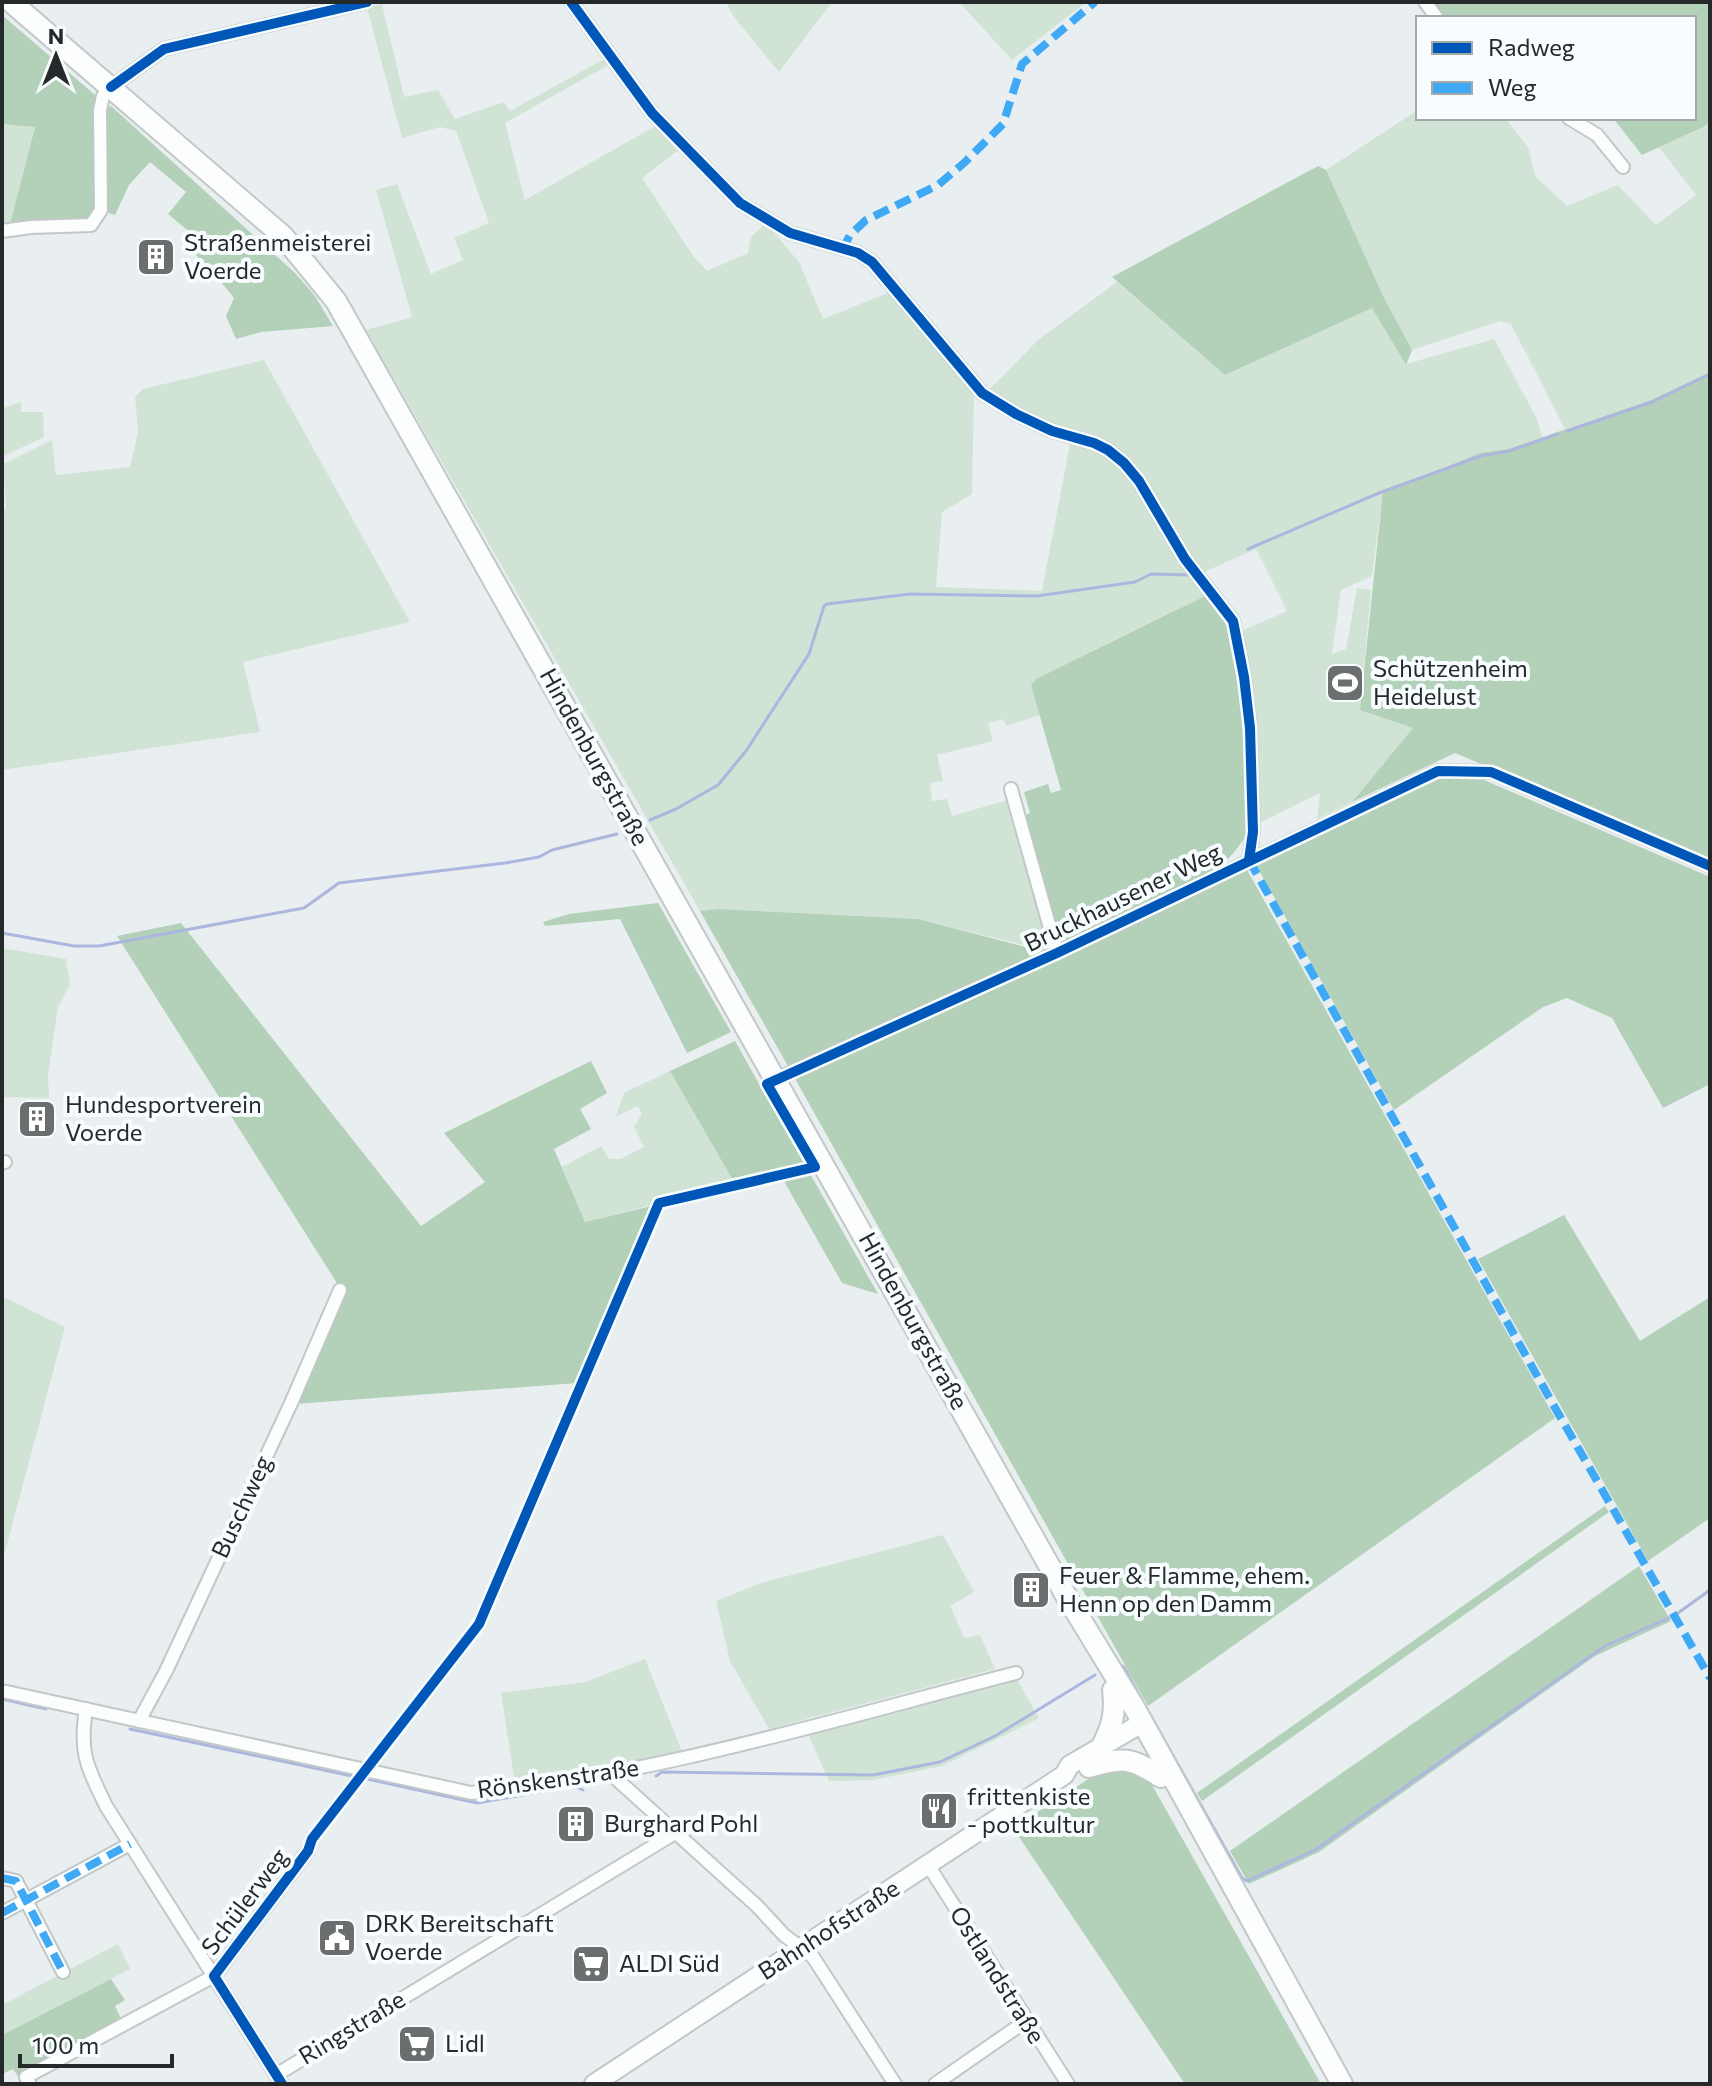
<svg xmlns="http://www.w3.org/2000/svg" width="1712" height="2086" font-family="Commissioner,sans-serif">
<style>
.green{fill:#d0e3d4}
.forest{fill:#b3d0b8}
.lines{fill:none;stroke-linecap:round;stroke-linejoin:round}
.stream{stroke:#abb7de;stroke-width:3}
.street-casing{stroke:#c2c7c8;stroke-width:16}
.secondary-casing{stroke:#c2c7c8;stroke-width:22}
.primary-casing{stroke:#c2c7c8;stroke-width:24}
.street{stroke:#fcfdfd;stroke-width:12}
.secondary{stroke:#fcfdfd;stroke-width:18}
.primary{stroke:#fcfdfd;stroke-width:20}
.quiet{stroke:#3fa9f5;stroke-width:8;stroke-dasharray:16 8;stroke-linecap:butt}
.cycleway-casing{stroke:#f7fdff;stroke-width:15}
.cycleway{stroke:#0057b8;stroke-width:10}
.labels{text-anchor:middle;stroke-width:8;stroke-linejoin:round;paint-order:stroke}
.poi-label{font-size:24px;fill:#25292a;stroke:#f7fdff;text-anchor:start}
.street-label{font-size:24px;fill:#25292a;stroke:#f7fdff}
</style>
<rect width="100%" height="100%" fill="#e9eff0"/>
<g class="green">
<path d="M726,2H832L779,72L734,17Z"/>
<path d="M959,2H1086L1012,60Z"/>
<path d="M382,4L404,97L438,90L455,119L504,102L510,111L606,58L610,64L505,123L525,200L659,124L681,148L642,178L694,257L707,271L748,253L751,237L766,223L799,262L823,319L890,292L974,391L972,494L942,512L936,587L1042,591L1070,444L1106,455L1135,486L1205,596L1036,679L1031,685L1040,715L1006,726L1003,719L988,723L993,741L937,755L943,781L930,783L932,801L947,799L952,816L1011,799L1050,945L1044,950L918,919L718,909L700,911L366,330L412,317L376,190L397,184L431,274L463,260L454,238L489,223L456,131L440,127L402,138L367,8Z"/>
<path d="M1418,110V118H1505L1528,147L1535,176L1567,206L1618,185L1656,225L1696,195L1659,147L1703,127L1710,122V372L1651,400L1565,429L1511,324L1500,321L1412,350L1384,298L1326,170Z"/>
<path d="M2,124L35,126L10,224L2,226Z"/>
<path d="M1117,282L1225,375L1372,308L1406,364L1494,339L1536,417L1542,437L1508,449L1480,453L1419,478L1383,490L1372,576L1341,590L1332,654L1346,649L1357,588L1371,590L1360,710L1413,728L1352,802L1317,819L1320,793L1259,823L1254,729L1239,632L1287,611L1256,549L1204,572L1195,568L1142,474L1118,450L1050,424L989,390L1038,340Z"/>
<path d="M264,360L410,622L243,662L260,732L2,770V511L6,509L3,464L52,440L56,475L130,467L138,432L135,397L143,389Z"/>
<path d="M21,402V412H43L44,437L2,457V405L4,408Z"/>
<path d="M2,948L66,959L70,985L58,1007L48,1075L49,1098L2,1097Z"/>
<path d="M670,1071L735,1184L585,1222L562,1167L601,1146L609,1159H621L644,1147L634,1127L642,1114L638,1106L616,1116L624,1093Z"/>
<path d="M2,1296L65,1327L2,1563Z"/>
<path d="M943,1535L974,1592L950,1606L965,1638L980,1635L995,1669L769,1729L730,1661L716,1601L761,1583Z"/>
<path d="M645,1659L683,1754L609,1769L515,1783L501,1693L585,1682Z"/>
<path d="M1016,1678L1039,1718L942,1766L873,1780L829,1781L808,1734Z"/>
<path d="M118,1944L130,1969L2,2035V2005Z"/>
</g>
<g class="forest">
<path d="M1431,2H1710V122L1703,127L1642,155L1613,118H1694V18H1444Z"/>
<path d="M2,15L95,95V204L91,217L84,221L10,224L35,127L2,124Z"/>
<path d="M111,106L295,273L315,296L333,326L261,332L236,339L226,316L234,298L209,267L196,255L204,244L168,214L186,192L150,162L129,185L115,215L106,212L105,112L106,108Z"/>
<path d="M1318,166L1326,170L1384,298L1412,350L1406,365L1372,308L1225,375L1112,277Z"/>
<path d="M1710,372V860L1455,753L1352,802L1413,728L1360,710L1383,490L1419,478L1480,453L1508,449L1651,400Z"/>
<path d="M1205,596L1223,612L1233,646L1245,743L1247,833C1237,852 1222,866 1204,879L1070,945L1056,940L1021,817L1030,813L1024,792L1048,784L1051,793L1061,790L1031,685L1036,679Z"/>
<path d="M1461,776L1477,777L1710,877V1084L1663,1108L1612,1018L1567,998L1543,1007L1394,1110L1256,865L1442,778Z"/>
<path d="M1247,870L1555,1418L1148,1706L794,1077Z"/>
<path d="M658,903L731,1032L687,1053L620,919L545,926L543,922L569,914Z"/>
<path d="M718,909L918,919L1037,950L1049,945L1053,951L789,1068L700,911Z"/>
<path d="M181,923L421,1226L485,1182L444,1133L591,1061L607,1093L580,1109L591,1129L554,1149L585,1222L656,1205L578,1383L295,1404L342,1291L117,936Z"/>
<path d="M735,1041L806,1167L735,1184L670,1071Z"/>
<path d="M808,1170L878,1294L842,1283L781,1176Z"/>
<path d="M1564,1215L1640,1341L1710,1297V1518L1648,1561L1478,1259Z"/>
<path d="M1605,1506L1609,1512L1202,1801L1197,1793Z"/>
<path d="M1639,1566L1671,1621L1595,1656L1319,1852L1249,1884L1230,1851Z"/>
<path d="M1104,1769L1132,1771L1152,1785L1321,2084H1185L1013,1828Z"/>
<path d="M111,1979L125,2000L115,2006L123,2023L19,2078L13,2069L2,2074V2035Z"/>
</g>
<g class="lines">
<g class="stream">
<path d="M1567,431L1652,402L1710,374"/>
<path d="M1248,549L1379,493L1481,456L1509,451L1558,434"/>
<path d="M650,820L676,809L718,785L746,751L809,654L824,606L827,604L910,594L1037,596L1135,582L1151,574L1189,575"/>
<path d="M2,933L74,946H99L304,908L339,883L505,863L539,857L552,850L617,834"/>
<path d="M1678,1613L1710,1590"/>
<path d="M1116,1663L1124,1667L1142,1700"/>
<path d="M2,1699L46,1709"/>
<path d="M1149,1713L1242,1878L1247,1881L1315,1850L1605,1646L1669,1618"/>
<path d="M130,1729L352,1776"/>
<path d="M656,1776L662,1772L873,1775L940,1762L995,1736L1095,1675"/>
<path d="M363,1778L477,1803L574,1786L583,1790"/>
</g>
<defs>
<g id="street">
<path d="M571,2L652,113L740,203L790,233L858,253L872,262L982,393L1016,414L1052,431L1094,443L1108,450L1124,463L1139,481L1185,559L1233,621L1244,677L1250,728L1253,832L1249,860"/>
<path d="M1425,2L1437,18"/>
<path d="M1569,118L1597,135L1623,167"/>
<path d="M2,231L31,227L91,225L101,210L100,110L103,96L111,87L164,49L367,2"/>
<path d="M1011,789L1057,953"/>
<path d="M776,1079L1057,953L1438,771L1491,772L1710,866"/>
<path d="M2,1163L5,1162"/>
<path d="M2,1691L471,1793C657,1775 836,1719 1016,1673"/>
<path d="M86,1709C79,1754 87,1766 106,1806L282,2084"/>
<path d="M139,1721L166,1671L292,1401L340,1290"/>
<path d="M611,1774L757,1906L784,1935L813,1957L895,2084"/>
<path d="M928,1865L1068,2084"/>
<path d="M2,1878L16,1881L63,1972"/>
<path d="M2,1913L130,1844"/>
<path d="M276,2075L675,1833"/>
<path d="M30,2084L26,2077L214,1976L308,1851"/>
<path d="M935,2084L1026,2021"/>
</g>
<path id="secondary" d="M594,2084L1064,1775L1070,1765L1142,1723"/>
<g id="primary">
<path d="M11,2L283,236L336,301L1068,1599L1134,1707L1342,2084"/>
<path d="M1101,1748C1112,1727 1116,1714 1113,1690"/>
<path d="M1089,1767C1124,1757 1130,1757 1161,1777"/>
</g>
</defs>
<use href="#street" class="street-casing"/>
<use href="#secondary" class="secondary-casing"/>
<use href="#primary" class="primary-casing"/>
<use href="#street" class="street"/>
<use href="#secondary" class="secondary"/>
<use href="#primary" class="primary"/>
<g class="quiet">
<path d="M842,250L850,235L866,220L938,185L964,163L1003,124L1022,64L1095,2"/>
<path d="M1249,860L1554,1406L1710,1678"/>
<path d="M2,1878L16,1881L63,1972"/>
<path d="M2,1913L130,1844"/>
</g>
<defs>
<g id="cycleway">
<path d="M571,2L652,113L740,203L790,233L858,253L872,262L982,393L1016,414L1052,431L1094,443L1108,450L1124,463L1139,481L1185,559L1233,621L1244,677L1250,728L1253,832L1249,860"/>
<path d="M111,87L164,49L367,2"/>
<path d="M282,2084L214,1976L308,1851L312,1839L479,1624L659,1203L815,1167L767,1084L1057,953L1438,771L1491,772L1710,866"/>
</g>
</defs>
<use href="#cycleway" class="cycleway-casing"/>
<use href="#cycleway" class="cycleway"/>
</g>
<defs>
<symbol id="building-square" viewBox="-11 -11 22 22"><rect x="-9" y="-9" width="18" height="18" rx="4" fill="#6a6e6f" stroke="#f7fdff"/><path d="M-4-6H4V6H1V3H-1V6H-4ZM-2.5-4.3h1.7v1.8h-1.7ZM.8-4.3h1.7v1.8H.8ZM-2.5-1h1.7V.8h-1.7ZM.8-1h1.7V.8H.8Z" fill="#fff"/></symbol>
<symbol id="stadium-square" viewBox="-11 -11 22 22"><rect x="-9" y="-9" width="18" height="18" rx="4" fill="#6a6e6f" stroke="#f7fdff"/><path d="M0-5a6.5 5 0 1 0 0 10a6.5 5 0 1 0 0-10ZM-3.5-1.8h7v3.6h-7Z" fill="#fff"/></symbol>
<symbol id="restaurant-square" viewBox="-11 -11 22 22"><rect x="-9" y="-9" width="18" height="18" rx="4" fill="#6a6e6f" stroke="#f7fdff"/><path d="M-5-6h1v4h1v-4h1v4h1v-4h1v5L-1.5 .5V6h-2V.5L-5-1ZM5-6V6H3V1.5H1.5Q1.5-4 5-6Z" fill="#fff"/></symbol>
<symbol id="civic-square" viewBox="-11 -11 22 22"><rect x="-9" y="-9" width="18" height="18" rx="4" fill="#6a6e6f" stroke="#f7fdff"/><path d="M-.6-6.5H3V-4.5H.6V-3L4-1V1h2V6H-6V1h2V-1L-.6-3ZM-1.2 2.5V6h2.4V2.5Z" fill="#fff"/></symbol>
<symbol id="supermarket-square" viewBox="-11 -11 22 22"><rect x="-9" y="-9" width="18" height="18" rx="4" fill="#6a6e6f" stroke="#f7fdff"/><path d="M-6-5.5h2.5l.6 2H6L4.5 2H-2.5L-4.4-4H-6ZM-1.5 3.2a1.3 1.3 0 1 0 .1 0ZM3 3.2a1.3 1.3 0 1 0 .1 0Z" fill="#fff"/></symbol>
</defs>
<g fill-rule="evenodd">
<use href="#building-square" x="134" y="235" width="44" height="44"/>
<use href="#stadium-square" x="1323" y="661" width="44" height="44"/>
<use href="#building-square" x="15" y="1097" width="44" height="44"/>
<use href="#building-square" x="1009" y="1568" width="44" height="44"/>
<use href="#restaurant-square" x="917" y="1789" width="44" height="44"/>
<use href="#building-square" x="554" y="1802" width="44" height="44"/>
<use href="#civic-square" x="315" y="1916" width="44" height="44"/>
<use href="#supermarket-square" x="569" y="1942" width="44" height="44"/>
<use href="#supermarket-square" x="395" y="2022" width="44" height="44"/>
</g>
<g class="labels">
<g class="poi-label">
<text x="184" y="251">Straßenmeisterei<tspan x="184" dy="28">Voerde</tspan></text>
<text x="1373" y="677">Schützenheim<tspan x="1373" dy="28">Heidelust</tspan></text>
<text x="65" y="1113">Hundesportverein<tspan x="65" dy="28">Voerde</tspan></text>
<text x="1059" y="1584">Feuer &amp; Flamme, ehem.<tspan x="1059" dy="28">Henn op den Damm</tspan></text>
<text x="967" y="1805">frittenkiste<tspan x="967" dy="28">- pottkultur</tspan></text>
<text x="604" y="1832">Burghard Pohl</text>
<text x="365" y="1932">DRK Bereitschaft<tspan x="365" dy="28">Voerde</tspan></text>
<text x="619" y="1972">ALDI Süd</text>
<text x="445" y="2052">Lidl</text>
</g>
<g class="street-label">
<text transform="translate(594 757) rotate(61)" y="8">Hindenburgstraße</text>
<text transform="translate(1123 898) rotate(-26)" y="8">Bruckhausener Weg</text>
<text transform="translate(913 1321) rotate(61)" y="8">Hindenburgstraße</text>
<text transform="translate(242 1507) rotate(-65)" y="8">Buschweg</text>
<text transform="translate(558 1779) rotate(-8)" y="8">Rönskenstraße</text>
<text transform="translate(245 1902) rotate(-53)" y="8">Schülerweg</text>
<text transform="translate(829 1930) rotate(-33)" y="8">Bahnhofstraße</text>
<text transform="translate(997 1975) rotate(58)" y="8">Ostlandstraße</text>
<text transform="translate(352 2028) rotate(-31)" y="8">Ringstraße</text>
</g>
</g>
<rect width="1712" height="2086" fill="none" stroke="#25292a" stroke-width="8"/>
<rect x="1416" y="16" width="280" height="104" fill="#f7fdff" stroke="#a3a8aa" stroke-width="2"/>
<rect x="1432" y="42" width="40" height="12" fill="#0057b8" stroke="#a3a8aa" stroke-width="2"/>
<text x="1488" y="56" font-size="24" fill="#25292a">Radweg</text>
<rect x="1432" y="82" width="40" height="12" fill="#3fa9f5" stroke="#a3a8aa" stroke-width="2"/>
<text x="1488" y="96" font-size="24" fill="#25292a">Weg</text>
<g transform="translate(56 56)" stroke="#f7fdff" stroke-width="6" paint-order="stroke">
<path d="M0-6L14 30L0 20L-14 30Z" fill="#25292a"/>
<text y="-12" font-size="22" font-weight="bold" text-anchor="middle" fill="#25292a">N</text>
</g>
<path d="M20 2054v12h152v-12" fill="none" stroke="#25292a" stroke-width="4"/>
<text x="32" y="2054" font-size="24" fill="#25292a" stroke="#f7fdff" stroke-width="6" paint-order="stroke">100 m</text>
</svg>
